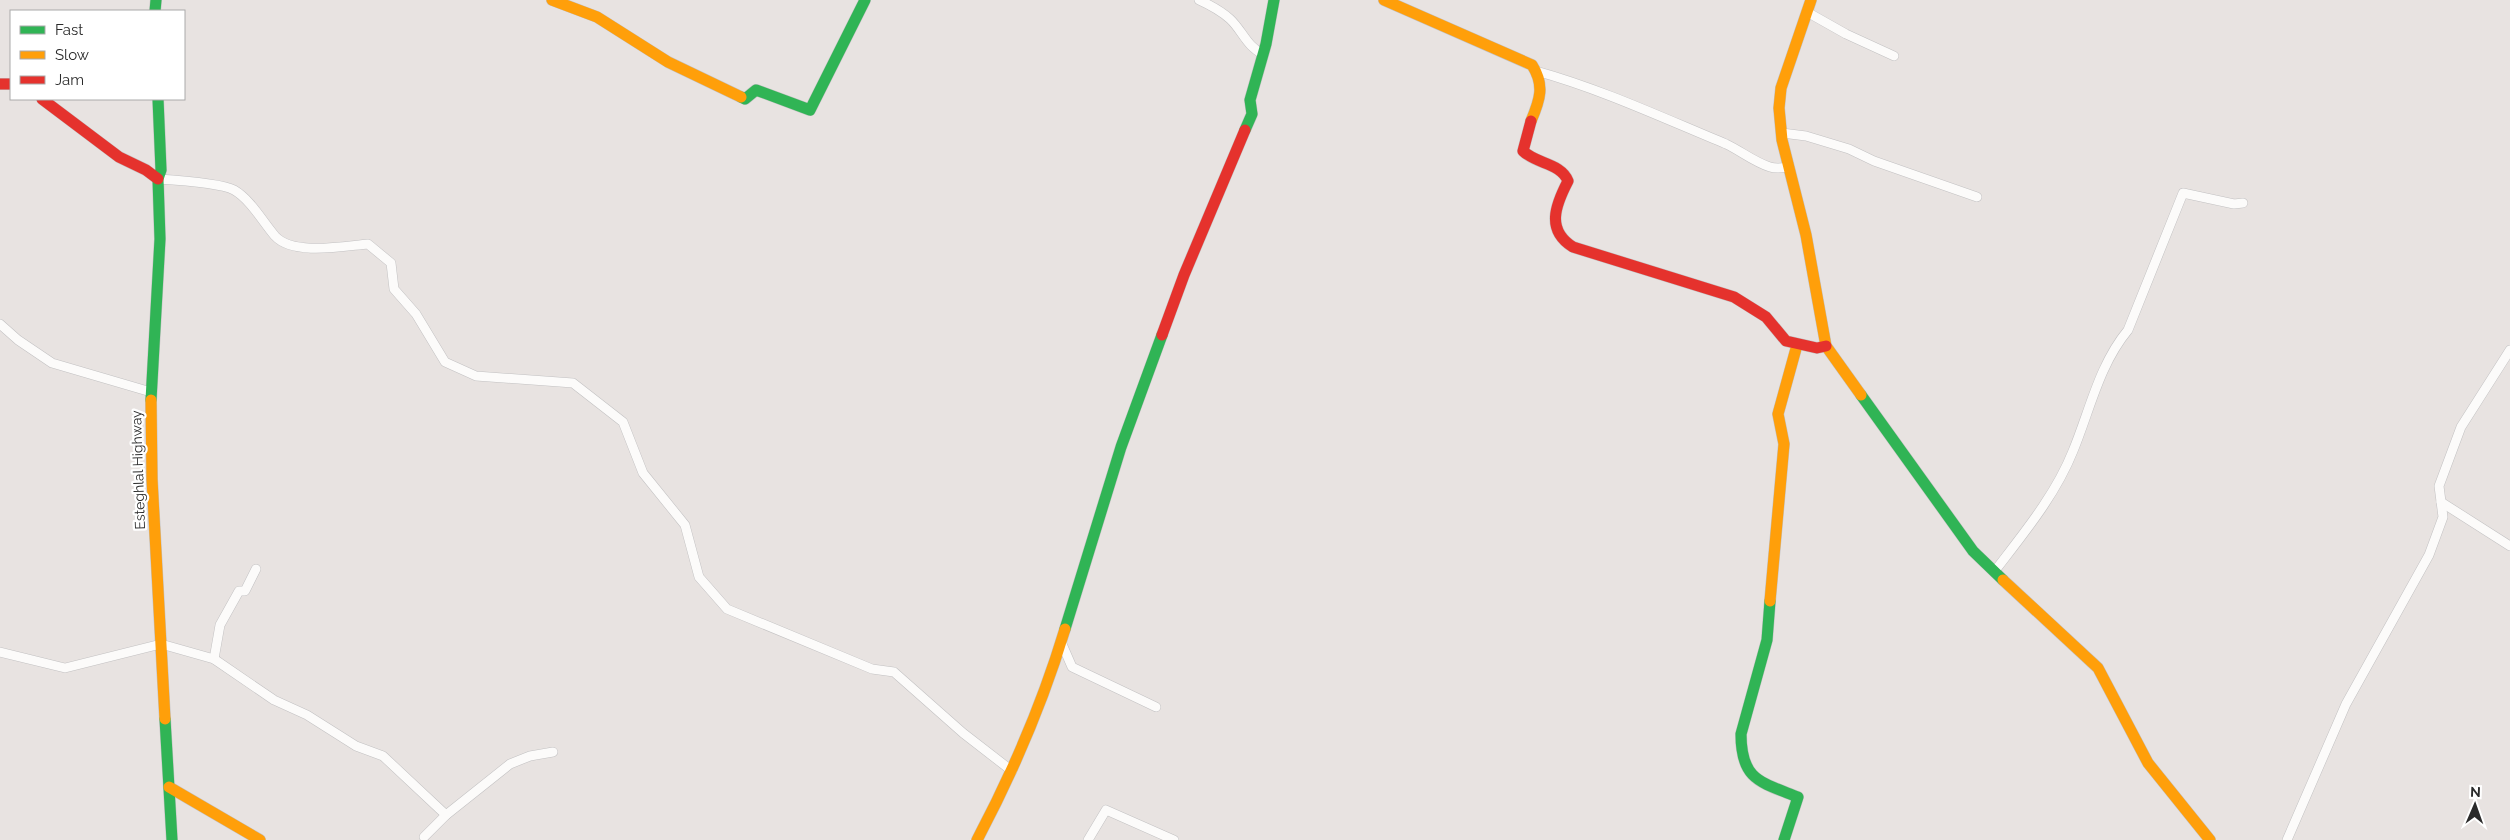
<svg xmlns="http://www.w3.org/2000/svg" width="2510" height="840" font-family="Raleway,sans-serif">
<style>
.lines{fill:none;stroke-linecap:round;stroke-linejoin:round}
.street-casing{stroke:#c2c1c2;stroke-width:10}
.fast-casing{stroke:#c2c1c2;stroke-width:12}
.slow-casing{stroke:#c2c1c2;stroke-width:12}
.jam-casing{stroke:#c2c1c2;stroke-width:12}
.street{stroke:#fcfbfa;stroke-width:9}
.fast{stroke:#30b455;stroke-width:11}
.slow{stroke:#ff9f0a;stroke-width:11}
.jam{stroke:#e5322d;stroke-width:11}
.labels{text-anchor:middle;stroke-width:4.5;stroke-linejoin:round;paint-order:stroke}
.street-label{font-size:14px;fill:#2a2a2a;stroke:#fff}
</style>
<rect width="100%" height="100%" fill="#e8e3e1"/>
<g class="lines">
<defs>
<g id="street">
<path d="M1199,0C1210,5 1221,11 1230,19C1242,30 1247,47 1263,54"/>
<path d="M1807,12L1846,34L1894,56"/>
<path d="M1536,71C1601,89 1663,118 1726,144C1741,151 1754,162 1770,167C1776,169 1782,168 1789,167"/>
<path d="M1782,133L1806,136L1849,149L1874,161L1977,197"/>
<path d="M158,179C174,180 221,183 234,190C250,199 263,222 275,236C293,256 344,246 368,244L391,263L394,289L416,314L445,362L476,376L573,383L623,422L643,473L685,525L699,577L727,609L872,669L894,672L963,733L1012,771"/>
<path d="M0,324L18,340L52,363L151,392"/>
<path d="M2441,502L2510,546"/>
<path d="M1994,572C2023,534 2055,496 2073,451C2090,410 2099,365 2128,330L2183,193L2234,204L2243,203"/>
<path d="M1062,644L1072,667L1156,707"/>
<path d="M0,652L65,668L161,644L214,659L274,700L307,715L356,746L383,756L446,815"/>
<path d="M214,659L220,625L239,591H245L256,569"/>
<path d="M424,837L446,815L510,764L530,756L553,752"/>
<path d="M1088,840L1106,810L1174,840"/>
<path d="M2287,840L2346,704L2429,555L2443,517L2439,486L2461,427L2510,350"/>
</g>
<g id="fast">
<path d="M155,11L156,0"/>
<path d="M741,97L745,99L756,90L810,110L865,0"/>
<path d="M1245,130L1252,114L1250,100L1266,44L1274,0"/>
<path d="M1861,395L1973,551L2003,580"/>
<path d="M151,400L160,239L158,179L161,170L158,99"/>
<path d="M1770,601L1767,640L1741,734C1741,780 1760,782 1798,797L1784,840"/>
<path d="M1065,629L1121,447L1162,335"/>
<path d="M165,719L172,840"/>
</g>
<g id="slow">
<path d="M552,0L597,17L668,62L741,97"/>
<path d="M1384,0L1532,65C1545,85 1540,100 1531,121"/>
<path d="M1811,0L1781,88L1779,108L1782,140L1806,235L1826,346L1861,395"/>
<path d="M151,400L152,479L165,719"/>
<path d="M2003,580L2098,668L2148,763L2210,840"/>
<path d="M1770,601L1784,444L1778,414L1797,345"/>
<path d="M169,787L260,840"/>
<path d="M977,840C1013,772 1043,702 1065,629"/>
</g>
<g id="jam">
<path d="M0,84H11"/>
<path d="M42,99L119,157L146,170L158,179"/>
<path d="M1531,121L1523,151C1536,164 1561,163 1568,181C1555,206 1546,230 1573,247L1734,297L1766,317L1786,341L1817,348L1826,346"/>
<path d="M1162,335L1184,275L1245,130"/>
</g>
</defs>
<use href="#street" class="street-casing"/>
<use href="#fast" class="fast-casing"/>
<use href="#slow" class="slow-casing"/>
<use href="#jam" class="jam-casing"/>
<use href="#street" class="street"/>
<use href="#fast" class="fast"/>
<use href="#slow" class="slow"/>
<use href="#jam" class="jam"/>
</g>
<g class="labels">
<g class="street-label">
<text transform="translate(138 470) rotate(-92)" y="5">Esteghlal Highway</text>
</g>
</g>
<rect x="10" y="10" width="175" height="90" fill="#ffffff" stroke="#aaaaaa"/>
<rect x="20" y="26" width="25" height="8" fill="#30b455" stroke="#aaaaaa"/>
<text x="55" y="35" font-size="15" fill="#2a2a2a">Fast</text>
<rect x="20" y="51" width="25" height="8" fill="#ff9f0a" stroke="#aaaaaa"/>
<text x="55" y="60" font-size="15" fill="#2a2a2a">Slow</text>
<rect x="20" y="76" width="25" height="8" fill="#e5322d" stroke="#aaaaaa"/>
<text x="55" y="85" font-size="15" fill="#2a2a2a">Jam</text>
<g transform="translate(2475 805) rotate(2)" stroke="#ffffff" stroke-width="4" paint-order="stroke">
<path d="M0-4L9 19L0 12L-9 19Z" fill="#2a2a2a"/>
<text y="-8" font-size="14" font-weight="bold" text-anchor="middle" fill="#2a2a2a">N</text>
</g>
</svg>
